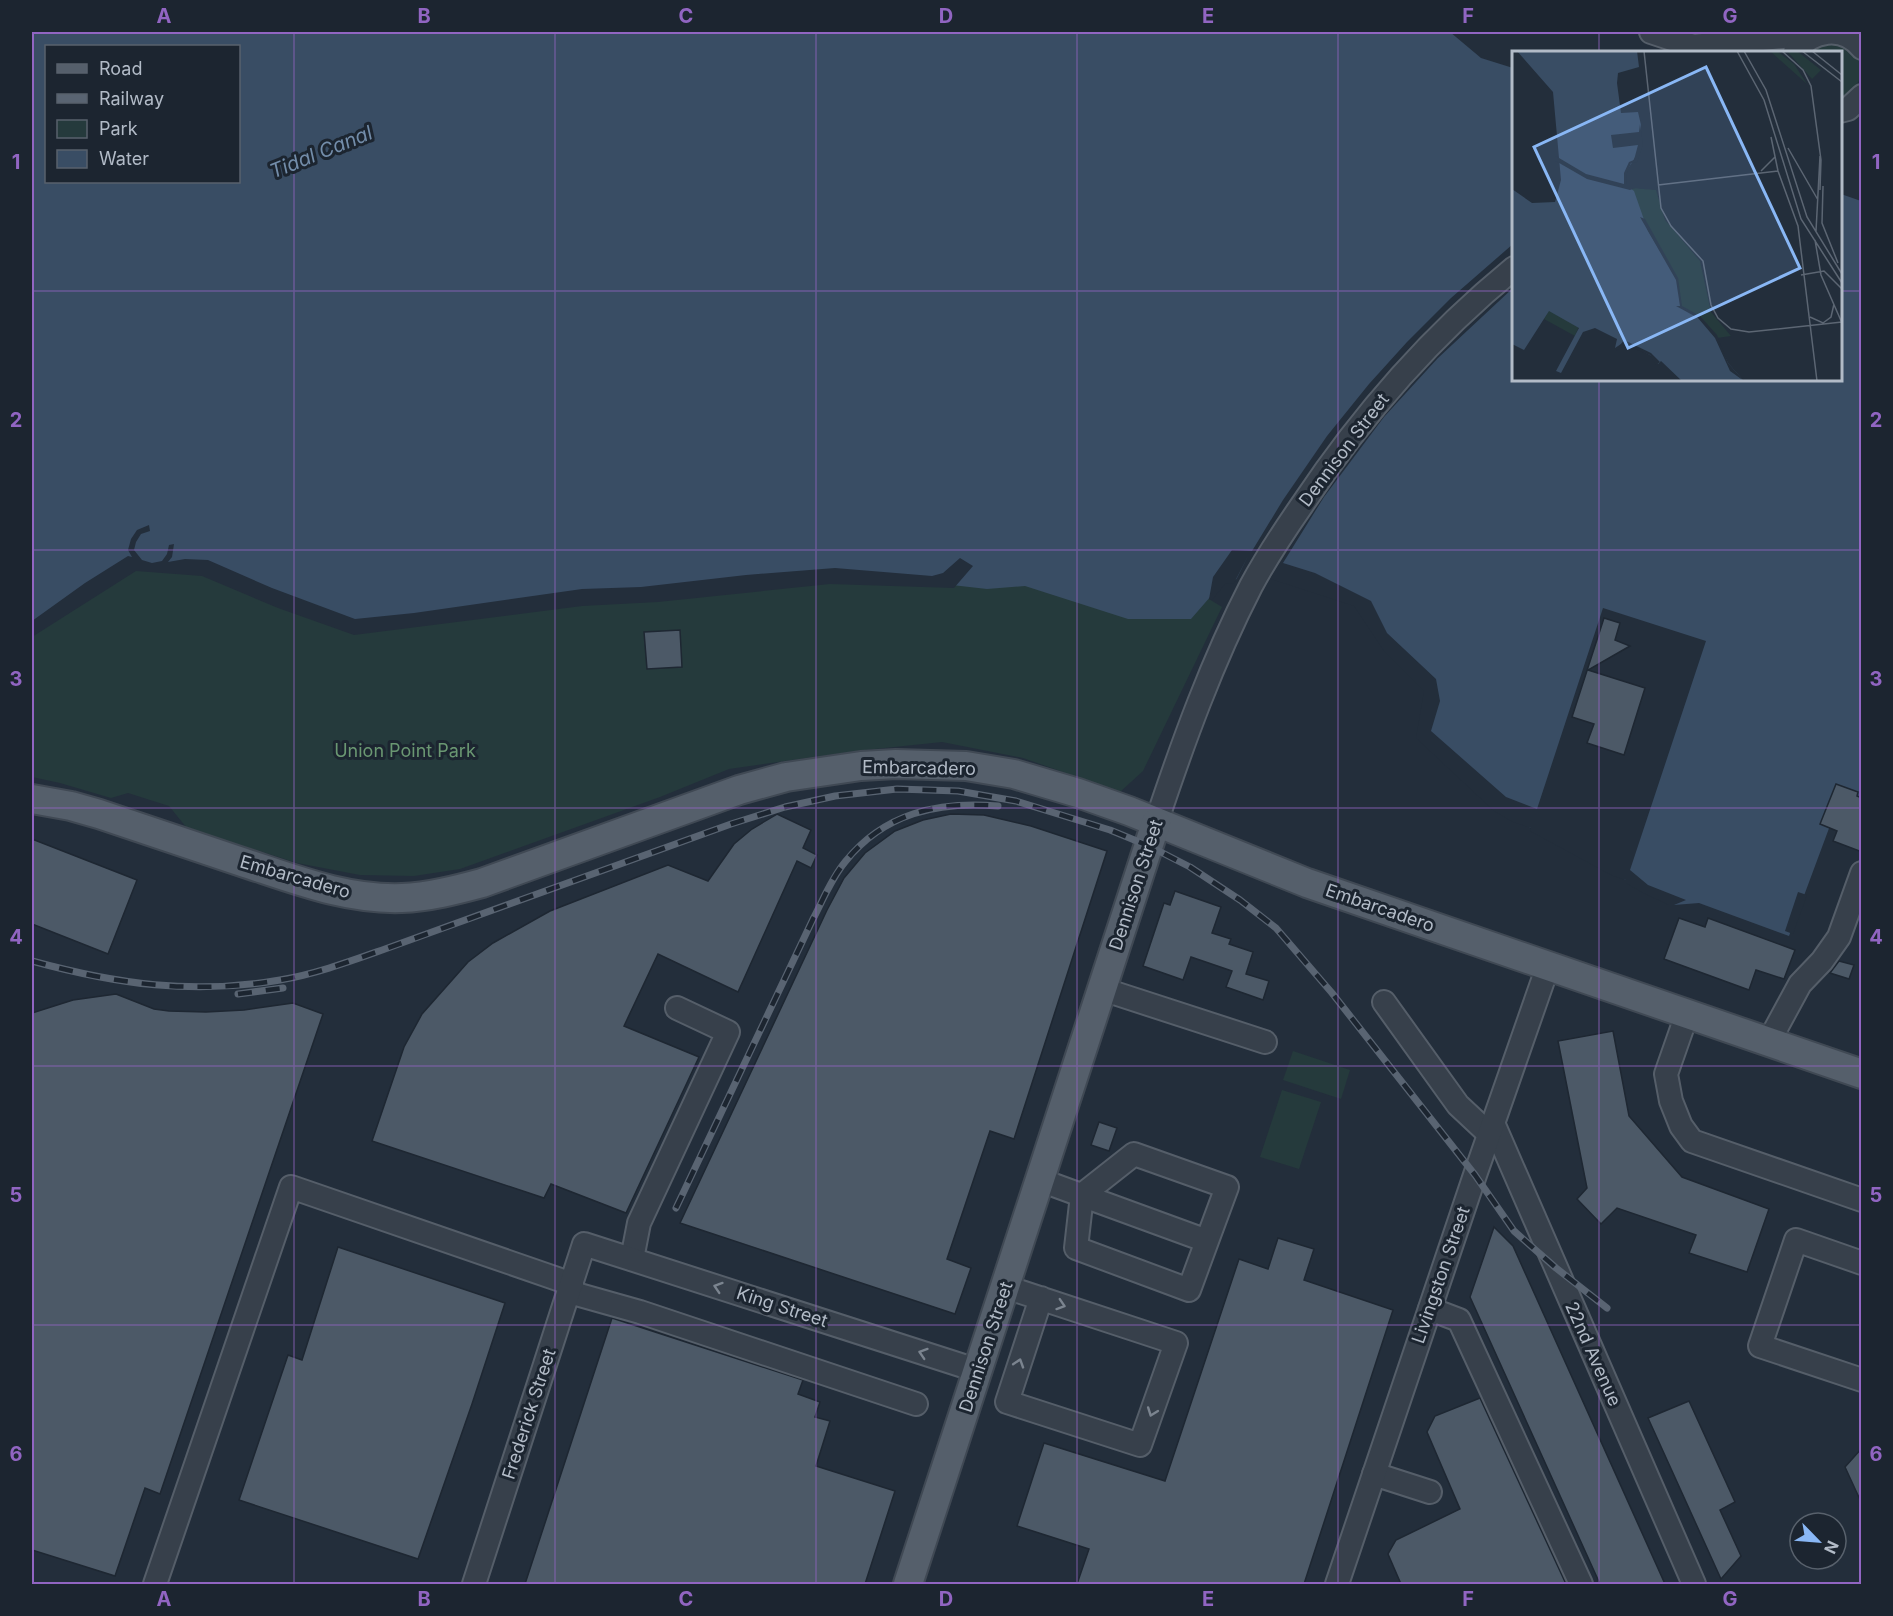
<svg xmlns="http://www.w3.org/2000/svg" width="1893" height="1616" font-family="Inter,sans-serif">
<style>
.green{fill:#253a3c}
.water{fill:#394d64;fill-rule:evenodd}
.pier{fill:#232e3b}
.building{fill:#4c5967;stroke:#1e2732;stroke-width:1.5}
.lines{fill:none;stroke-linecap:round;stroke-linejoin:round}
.minor-casing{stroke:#555e69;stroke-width:26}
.major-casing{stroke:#404954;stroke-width:32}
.minor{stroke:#37404b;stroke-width:22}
.major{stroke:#555f6b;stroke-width:28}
.rail-casing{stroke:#596472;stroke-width:7}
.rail{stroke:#1c2530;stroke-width:4.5;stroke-dasharray:14;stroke-linecap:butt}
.oneway{stroke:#7b848f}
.grid{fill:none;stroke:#9165c2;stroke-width:1.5;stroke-opacity:0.55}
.labels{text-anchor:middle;stroke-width:6;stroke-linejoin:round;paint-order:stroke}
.street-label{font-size:18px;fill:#b2bbc7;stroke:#1c2530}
.park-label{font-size:18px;fill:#6a9772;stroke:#1c2530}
.water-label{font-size:20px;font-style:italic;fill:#738daa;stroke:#1c2530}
.inset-road{fill:none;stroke:#5c6673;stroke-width:1.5}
.view{fill:#89b7f5;fill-opacity:0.15;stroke:#89b7f5;stroke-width:3}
.inset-edge{fill:none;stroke:#b2bbc7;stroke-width:3}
.neatline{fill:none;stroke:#9165c2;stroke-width:2}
.grid-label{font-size:20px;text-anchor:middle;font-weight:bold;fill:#9165c2}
</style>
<rect width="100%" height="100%" fill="#232e3b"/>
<g class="green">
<path d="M1830,38C1838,43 1848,46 1856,52C1873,65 1856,92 1841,98L1840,52H1807Z"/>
<path d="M960,547L1209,599L1222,607L1143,771L1120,792L1023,758L942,742L856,751L729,769L660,797L460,869L414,876L360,875L297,863L190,829L186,827L169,806L128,793L111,798L60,783L32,777V634L135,568Z"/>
<path d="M1293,1051L1350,1070L1341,1099L1283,1080Z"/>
<path d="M1282,1090L1321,1102L1299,1169L1260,1157Z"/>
</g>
<path class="water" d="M32,32H1450L1481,58L1513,68L1514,380H1840L1841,194L1861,201V802L1841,796L1789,936L1699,903L1674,905L1644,890L1496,809L1419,736L1428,690L1356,603L1268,575L1224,581L1191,619H1128L1025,586L987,589L943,584L830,581L582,603L354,632L202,573L135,568L32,634ZM46,46H238V182H46Z"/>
<g class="pier">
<path d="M1513,244V288L1438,358L1384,417L1324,497L1283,563L1315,573L1371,601L1387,633L1436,679L1440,701L1431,731L1506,797L1537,809L1603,608L1706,641L1630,870L1648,885L1686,900L1674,905H1669L1643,893L1626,883V880L1613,876L1530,831L1531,828L1513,822L1494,811L1416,738L1424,691L1384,651L1354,606L1268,578L1235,582L1248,556L1234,583L1225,584L1212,600L1209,599L1213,577L1232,550L1252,551L1283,500L1327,436L1369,384L1407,342L1451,298Z"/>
<path d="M149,525L150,531L141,534L136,542L134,550L142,560L152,563L162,561L167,554L169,545L174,544L172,557L168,562L185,559L208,560L272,588L355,619L414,613L582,589L641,587L746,575L835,568L932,576L943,573L960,558L973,566L954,588L830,584L658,602L582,606L354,635L278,608L202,576L136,571L32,637V621L85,583L128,556L132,557L128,550L131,539L137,530Z"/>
<path d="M1798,892L1807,895L1793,934L1785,931Z"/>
</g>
<g class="building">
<path d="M1604,618L1620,623L1615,640L1630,646L1588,670L1645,688L1624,755L1587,743L1594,724L1572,717Z"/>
<path d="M680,630L682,667L647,669L644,632Z"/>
<path d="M1836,784L1858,792L1857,796L1862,798V852L1833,841L1837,831L1820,824Z"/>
<path d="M777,814L811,830L803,848L817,855L811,868L797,861L738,992L658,954L624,1026L699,1057L626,1213L551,1184L544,1198L372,1141L404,1047L422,1014L468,962L493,943L550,911L668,865L708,881L734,844L752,829Z"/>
<path d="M951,814L984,815L1031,826L1107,851L1014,1139L990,1131L947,1259L971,1268L955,1314L680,1223L827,910L844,878L865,853L895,831L923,820Z"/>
<path d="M32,839L137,880L108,954L32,924Z"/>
<path d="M1175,891L1221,907L1212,933L1231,939L1229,944L1253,952L1246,974L1269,981L1263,1000L1226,987L1232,971L1191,957L1183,980L1143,966L1164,903L1170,905Z"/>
<path d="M1679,918L1705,927L1708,918L1795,950L1784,979L1756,970L1749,990L1664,959Z"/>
<path d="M1839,961L1854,965L1849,979L1830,973Z"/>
<path d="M116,994L154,1009L169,1011L206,1012L244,1010L293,1003L323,1014L160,1494L145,1488L115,1576L32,1550V1013L73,1000Z"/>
<path d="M1613,1031L1629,1116L1682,1177L1769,1209L1747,1272L1689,1253L1696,1235L1617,1208L1601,1224L1577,1199L1587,1188L1558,1041Z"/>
<path d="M1099,1122L1117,1128L1109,1151L1091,1145Z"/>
<path d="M1494,1227L1513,1246L1665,1584H1600L1470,1297Z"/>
<path d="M1278,1238L1314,1249L1304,1280L1393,1310L1304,1584H1077L1089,1549L1017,1526L1044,1443L1165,1481L1239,1259L1268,1269Z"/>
<path d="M338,1247L505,1303L472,1404L418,1559L239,1500L288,1355L302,1360Z"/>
<path d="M612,1318L803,1380L798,1394L820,1402L815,1417L830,1421L816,1466L895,1491L865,1584H525Z"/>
<path d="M1480,1398L1566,1584H1401L1388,1554L1396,1540L1460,1509L1427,1432L1435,1416Z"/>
<path d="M1689,1401L1735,1502L1720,1510L1741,1556L1721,1579L1648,1418Z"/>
<path d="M1862,1448V1504L1845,1467Z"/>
</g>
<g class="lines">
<defs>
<g id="minor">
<path d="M1651,32L1693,46L1823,33"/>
<path d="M1795,52C1811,30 1843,24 1862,48"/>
<path d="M1840,111L1848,109L1862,96"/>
<path d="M1156,823C1183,742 1212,662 1251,586C1266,558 1284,531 1302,505C1361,416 1431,336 1514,268"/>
<path d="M1102,989L1265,1042"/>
<path d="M1384,1002L1458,1105L1489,1134"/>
<path d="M1687,1014L1666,1074L1671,1101L1681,1126L1692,1141L1862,1200"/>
<path d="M1768,1043L1800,984L1822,961L1839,937L1862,873"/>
<path d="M1493,1123L1694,1584"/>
<path d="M1040,1180L1207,1241L1227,1187L1134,1154L1082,1195L1076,1248L1189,1290L1207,1241"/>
<path d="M632,1259L639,1223L728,1032L677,1008"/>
<path d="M1862,1263L1796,1240L1760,1346L1862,1380"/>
<path d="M1006,1287L1176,1343L1140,1445L1007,1402L1041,1298"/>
<path d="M569,1292L640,1312L916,1404"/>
<path d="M1430,1309L1459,1320L1581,1584"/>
<path d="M1374,1474L1430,1492"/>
<path d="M155,1584L291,1187L572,1284"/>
<path d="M474,1584L584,1244L979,1371"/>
<path d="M1337,1584L1475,1175L1548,966"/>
</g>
<g id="major">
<path d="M32,799L71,806L99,814C147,830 194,846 242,862C294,879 346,900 402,898C429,897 456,890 482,883L739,790L786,777L861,766L896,764L966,766L1014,774L1078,793L1129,811L1307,883L1862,1074"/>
<path d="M908,1584L1156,823"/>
</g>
</defs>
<use href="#minor" class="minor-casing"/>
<use href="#major" class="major-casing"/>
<use href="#minor" class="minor"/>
<use href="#major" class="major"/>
<defs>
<g id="rail">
<path d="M32,961C116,984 193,995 280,980C316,974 351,961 385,949L731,824L785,807L835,796L897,789L958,791L1016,801L1110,830L1149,846L1190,867L1240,900L1276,928L1332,993L1475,1175L1514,1231L1556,1268L1607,1308"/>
<path d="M238,994L283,988"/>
<path d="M676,1208L813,919C823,900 831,879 845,862C884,813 938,801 998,806"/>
</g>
</defs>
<use href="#rail" class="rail-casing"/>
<use href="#rail" class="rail"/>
</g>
<defs><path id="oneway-chevron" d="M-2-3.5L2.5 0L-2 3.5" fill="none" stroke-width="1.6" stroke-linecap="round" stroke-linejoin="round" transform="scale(1.5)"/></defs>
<g class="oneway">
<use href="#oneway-chevron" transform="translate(718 1287) rotate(-162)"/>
<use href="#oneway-chevron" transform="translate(1061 1305) rotate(18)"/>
<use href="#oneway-chevron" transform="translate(923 1353) rotate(-162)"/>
<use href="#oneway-chevron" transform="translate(1019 1363) rotate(-72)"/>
<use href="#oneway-chevron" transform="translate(1152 1412) rotate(110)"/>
</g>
<path class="grid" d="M294,32V1584M555,32V1584M816,32V1584M1077,32V1584M1338,32V1584M1599,32V52M32,291H1514M1840,291H1862M1599,380V1584M32,550H1862M32,808H1862M32,1066H1862M32,1325H1862"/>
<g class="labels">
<g class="street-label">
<text transform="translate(1344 450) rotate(-53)" y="6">Dennison Street</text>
<text transform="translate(919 768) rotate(1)" y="6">Embarcadero</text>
<text transform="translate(295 877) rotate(16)" y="6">Embarcadero</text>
<text transform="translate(1136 885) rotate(-72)" y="6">Dennison Street</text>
<text transform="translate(1380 908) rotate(19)" y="6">Embarcadero</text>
<text transform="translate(1441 1275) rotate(-71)" y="6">Livingston Street</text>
<text transform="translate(782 1307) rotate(18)" y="6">King Street</text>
<text transform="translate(986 1347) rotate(-72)" y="6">Dennison Street</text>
<text transform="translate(1593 1354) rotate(66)" y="6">22nd Avenue</text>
<text transform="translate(529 1414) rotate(-72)" y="6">Frederick Street</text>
</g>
<g class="park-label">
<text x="405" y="757">Union Point Park</text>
</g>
<g class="water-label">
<text transform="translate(321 152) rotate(-22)" y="7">Tidal Canal</text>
</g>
</g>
<g transform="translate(1512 51)">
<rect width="330" height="330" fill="#232e3b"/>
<path d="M258,0H265L282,13L295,33ZM275,0H285L309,19L300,28ZM120,137L144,139L153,169L188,210L199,261L219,285L205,287L169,255L117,140ZM37,259L67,275L63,285L32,268Z" fill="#253a3c"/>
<path d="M5,0H125L127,16L106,22L105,32L109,62L126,61L129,74L128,98L113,123L114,134L122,140L136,180L165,228L169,255L187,266L203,284L216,312L232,330H170L149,310L146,313L138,304L112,291L103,297L105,288L83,277L71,281L49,322L44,320L67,277L37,260L12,299L0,293V138L20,152L43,151L49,129L41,41Z" fill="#394d64"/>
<path d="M128,73L131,93L125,111L119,112L114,125L115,133L123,137L118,139L75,128L42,109V104L74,123L112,133V122L117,111L122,109L126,94L101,97L99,84L127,81ZM128,166L133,168L166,227L170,255L188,265L205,284L216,312L232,330L218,320L203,287L186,267L164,255H168L164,229ZM112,289L139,302L148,311L144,314L138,304L113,294L104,300Z" fill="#232e3b"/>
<path class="inset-road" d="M132,0L149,157L159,175L191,210L199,254L206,267L219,278L237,281L330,271M225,0L252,49L289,168L330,232M232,0L254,39L295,166L330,223M270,0L291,19L299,35L309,109L308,139M290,0L330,31M300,0L330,24M259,86L266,120M276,97L306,149M249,120L263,106M266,120L286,175L305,330M146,134L266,120M311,135L310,172L326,212M304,180L308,105M303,189L309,224L330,272M289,224L312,220L330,238M298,266L311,272L319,266L322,253"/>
<path class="view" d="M194,16L288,217L116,297L22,96Z"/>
<rect width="330" height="330" class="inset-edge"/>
</g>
<rect width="1893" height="1616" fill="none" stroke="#1c2530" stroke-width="66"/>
<rect x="45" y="45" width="195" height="138" fill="#1c2530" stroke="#58616c" stroke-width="1.5"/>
<rect x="57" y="64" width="30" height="9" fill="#555f6b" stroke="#58616c" stroke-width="1.5"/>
<text x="99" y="75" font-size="18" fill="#b2bbc7">Road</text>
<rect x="57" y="94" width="30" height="9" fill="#596472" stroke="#58616c" stroke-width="1.5"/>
<text x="99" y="105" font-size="18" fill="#b2bbc7">Railway</text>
<rect x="57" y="120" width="30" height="18" fill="#253a3c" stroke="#58616c" stroke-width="1.5"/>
<text x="99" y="135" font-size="18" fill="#b2bbc7">Park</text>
<rect x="57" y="150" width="30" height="18" fill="#394d64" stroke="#58616c" stroke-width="1.5"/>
<text x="99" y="165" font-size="18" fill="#b2bbc7">Water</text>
<g transform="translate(1818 1541) rotate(115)"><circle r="28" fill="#1c2530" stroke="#58616c" stroke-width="1.5"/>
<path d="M0-4.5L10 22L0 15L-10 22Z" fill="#89b7f5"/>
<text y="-9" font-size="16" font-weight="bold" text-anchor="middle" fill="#b2bbc7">N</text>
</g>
<rect x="33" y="33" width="1827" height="1550" class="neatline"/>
<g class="grid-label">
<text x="164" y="23">A</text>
<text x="424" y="23">B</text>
<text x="686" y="23">C</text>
<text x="946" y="23">D</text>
<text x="1208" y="23">E</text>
<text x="1468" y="23">F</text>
<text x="1730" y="23">G</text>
<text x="16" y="169">1</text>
<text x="1876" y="169">1</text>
<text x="16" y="427">2</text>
<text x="1876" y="427">2</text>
<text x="16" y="686">3</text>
<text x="1876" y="686">3</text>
<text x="16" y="944">4</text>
<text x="1876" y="944">4</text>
<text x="16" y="1202">5</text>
<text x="1876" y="1202">5</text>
<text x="16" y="1461">6</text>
<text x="1876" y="1461">6</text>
<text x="164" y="1606">A</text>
<text x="424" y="1606">B</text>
<text x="686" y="1606">C</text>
<text x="946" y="1606">D</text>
<text x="1208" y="1606">E</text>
<text x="1468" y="1606">F</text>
<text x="1730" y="1606">G</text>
</g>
</svg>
